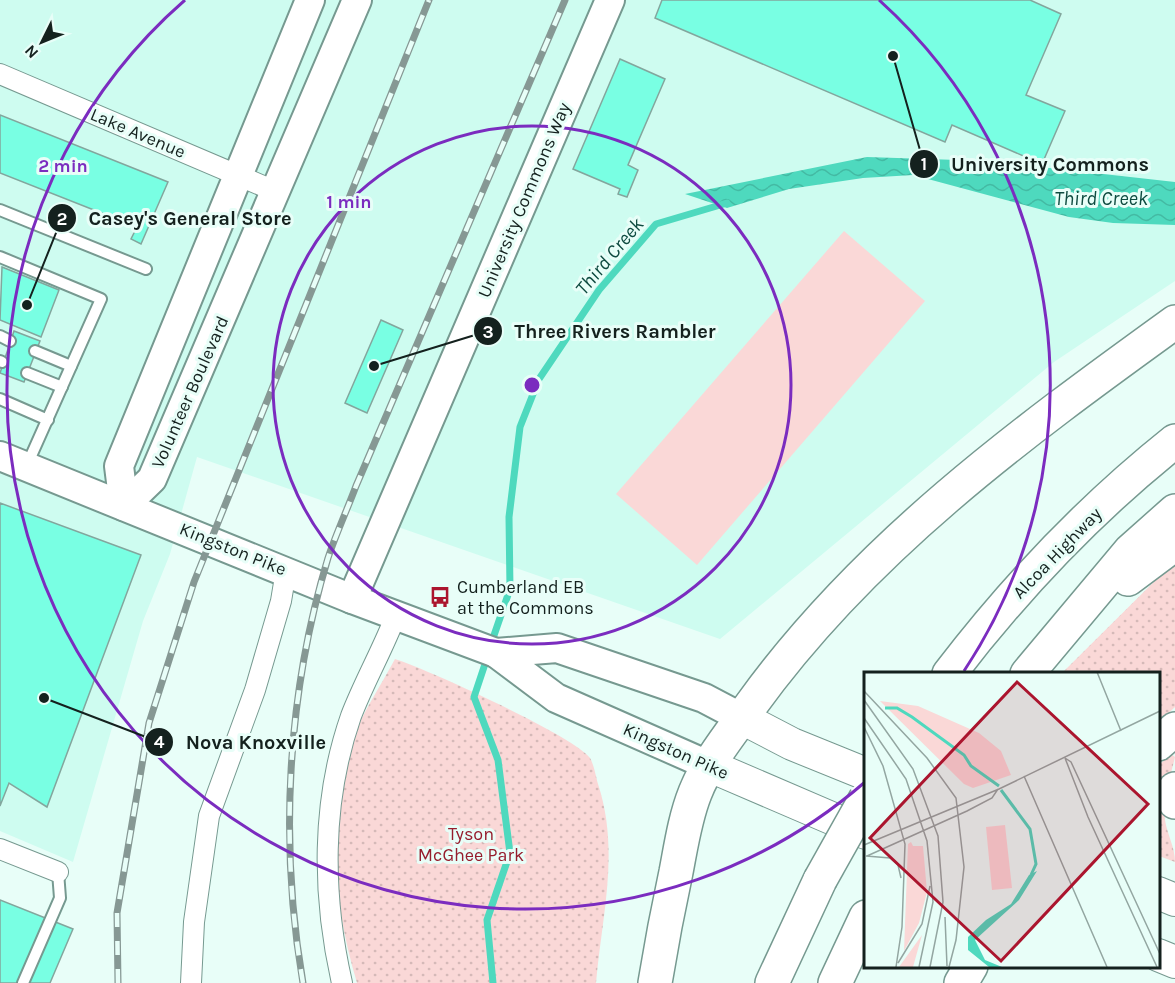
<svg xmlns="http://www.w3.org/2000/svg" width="1175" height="983" font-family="Karla,sans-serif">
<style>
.built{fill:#cefcf0}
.green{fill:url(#green-dots)}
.pitch{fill:#fad8d7}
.water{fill:url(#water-waves)}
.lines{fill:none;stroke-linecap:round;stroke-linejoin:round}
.stream{stroke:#4ed9be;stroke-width:7}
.building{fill:#79ffe3;stroke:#83a69d;stroke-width:1.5}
.lane-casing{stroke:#769990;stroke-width:14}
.street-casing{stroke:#769990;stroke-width:22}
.secondary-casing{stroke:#769990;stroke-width:32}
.primary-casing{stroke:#769990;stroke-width:34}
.highway-casing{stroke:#769990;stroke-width:36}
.lane{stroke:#fff;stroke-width:10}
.street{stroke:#fff;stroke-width:20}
.secondary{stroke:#fff;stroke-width:28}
.primary{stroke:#fff;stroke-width:32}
.highway{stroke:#fff;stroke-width:33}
.rail-casing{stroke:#869894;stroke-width:7}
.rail{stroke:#e8fef8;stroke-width:4.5;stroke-dasharray:14;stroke-linecap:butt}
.highway-bridge-casing{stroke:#769990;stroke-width:36;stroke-linecap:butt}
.highway-bridge{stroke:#fff;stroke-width:33}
.ring{fill:none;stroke:#7b2cbf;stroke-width:3}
.labels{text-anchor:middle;stroke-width:6;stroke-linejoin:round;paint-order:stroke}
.street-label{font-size:18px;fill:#14211e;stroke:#e8fef8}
.poi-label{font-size:18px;fill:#14211e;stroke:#e8fef8;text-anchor:start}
.park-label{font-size:18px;fill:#961d2c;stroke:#e8fef8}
.water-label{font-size:20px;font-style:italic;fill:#0e4b40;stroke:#e8fef8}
.inset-river{fill:none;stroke:#4ed9be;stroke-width:3}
.inset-road{fill:none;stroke:#93a6a1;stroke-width:1.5}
.view{fill:#ab152e;fill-opacity:0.15;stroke:#ab152e;stroke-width:3}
.inset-edge{fill:none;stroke:#14211e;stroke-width:3}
.centre{fill:#7b2cbf;stroke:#e8fef8;stroke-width:3}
.ring-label{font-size:18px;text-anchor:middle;font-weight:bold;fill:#7b2cbf;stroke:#e8fef8;stroke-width:6;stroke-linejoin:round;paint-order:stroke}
.leader{fill:none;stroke:#14211e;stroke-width:2}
.callout-dot{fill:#14211e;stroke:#e8fef8;stroke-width:2}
.mark-label{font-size:18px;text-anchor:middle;font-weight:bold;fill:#fff}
.callout-label{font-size:20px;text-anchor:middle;font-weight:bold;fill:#14211e;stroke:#e8fef8;stroke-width:6;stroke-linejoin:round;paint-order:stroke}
</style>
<defs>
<pattern id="green-dots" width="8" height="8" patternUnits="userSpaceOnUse" patternTransform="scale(1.5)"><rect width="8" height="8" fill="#fad8d7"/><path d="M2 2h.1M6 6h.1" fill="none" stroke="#d5b9b8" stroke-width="1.8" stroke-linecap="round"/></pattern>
<pattern id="water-waves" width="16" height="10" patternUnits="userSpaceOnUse" patternTransform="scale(1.5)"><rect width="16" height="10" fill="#4ed9be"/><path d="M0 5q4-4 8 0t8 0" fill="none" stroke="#43baa3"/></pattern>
</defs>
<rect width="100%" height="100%" fill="#e8fef8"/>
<path class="built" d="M0,0H1175V281L1054,362L720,639L197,457L170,554L143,621L73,862L0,831Z"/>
<g class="green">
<path d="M1175,561V707L1159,722L1158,674H1061Z"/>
<path d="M395,659C427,669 574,736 590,758C594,765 596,777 598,784C620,851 602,915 596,983H357C334,905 324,818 352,740C363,712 381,685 395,659Z"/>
<path d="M1171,754L1175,757C1170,778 1163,798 1165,820C1167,834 1175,847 1175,862L1159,856V765Z"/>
</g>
<path class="pitch" d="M844,231L925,301L697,565L616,494Z"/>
<path class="water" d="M867,157L988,161L1175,182V225L1113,223L1069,217L913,175L863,178L789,189L727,208L685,194Z"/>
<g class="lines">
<g class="stream">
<path d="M491,644L510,589L509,517L520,427L539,379L599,290L656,224L727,203"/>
<path d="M487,658L474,697L498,760L510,853L487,920L493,983"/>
</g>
</g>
<g class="building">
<path d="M662,0H1030L1061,14L1026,95L1065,111L1042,164L952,125L945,142L655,18Z"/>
<path d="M620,59L665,79L628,165L638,170L627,197L618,194L620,189L573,169Z"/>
<path d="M0,115L168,182L141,244L131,239L137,227L0,173Z"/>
<path d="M2,267L59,290L41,337L0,320Z"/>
<path d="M381,320L403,330L367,413L345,403Z"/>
<path d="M14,331L40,341L24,382L0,373Z"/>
<path d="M0,503L141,555L47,807L9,783L0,806Z"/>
<path d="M0,900L73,929L50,983H0Z"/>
</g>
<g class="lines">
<defs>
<g id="lane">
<path d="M0,210L146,269"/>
<path d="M0,257L101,299L27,465"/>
<path d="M0,336L10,341"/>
<path d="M35,351L71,366"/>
<path d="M0,361L2,362"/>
<path d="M27,373L62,387"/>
<path d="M0,399L48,420"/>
<path d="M23,983L60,898L58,872"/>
</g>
<g id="street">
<path d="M0,74L277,192"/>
<path d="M0,849L58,872"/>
<path d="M191,983L194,922L209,816L255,690L281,601L286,571"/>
<path d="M342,983C322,895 321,802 351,716C364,682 383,649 396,615"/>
</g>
<g id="secondary">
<path d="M0,456L352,599L496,653L556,698L710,766"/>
<path d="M124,506L152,479L357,0"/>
<path d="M124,506L119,466L310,0"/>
<path d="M352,599L610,0"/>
<path d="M496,653L557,648L704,698L742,718"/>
</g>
<g id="primary">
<path d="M742,718L792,744L866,774"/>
<path d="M710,766L866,833"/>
<path d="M1158,893L1175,900"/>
<path d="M1158,955L1175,962"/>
</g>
<g id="highway">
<path d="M1128,579L1175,544"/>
<path d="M949,674C1014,589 1091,508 1175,441"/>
<path d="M1027,674L1130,551L1175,511"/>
<path d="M1158,744L1175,729"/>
<path d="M1175,789V802"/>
<path d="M655,983C661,946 668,909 676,872C681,846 685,818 695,793C707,762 732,732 751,705C864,548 1020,434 1175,322"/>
<path d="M772,983L820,880"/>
<path d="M835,983L866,917"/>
<path d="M961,983L971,966"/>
</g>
</defs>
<use href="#lane" class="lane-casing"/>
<use href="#street" class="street-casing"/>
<use href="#secondary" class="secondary-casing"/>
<use href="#primary" class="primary-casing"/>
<use href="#highway" class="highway-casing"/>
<use href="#lane" class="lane"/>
<use href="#street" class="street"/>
<use href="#secondary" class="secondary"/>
<use href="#primary" class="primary"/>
<use href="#highway" class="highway"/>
<defs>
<g id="rail">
<path d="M118,983L117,913L149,723L194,582L429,0"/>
<path d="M303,983C279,843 287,694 328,558C336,534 347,510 356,486L565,0"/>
</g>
</defs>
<use href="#rail" class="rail-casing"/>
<use href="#rail" class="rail"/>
<defs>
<path id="highway-bridge" d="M820,880L866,798"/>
</defs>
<use href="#highway-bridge" class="highway-bridge-casing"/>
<use href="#highway-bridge" class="highway-bridge"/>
</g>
<g class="ring">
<circle cx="532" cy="385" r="259"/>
<path d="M865 782A518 518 0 0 1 185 0M879 0A518 518 0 0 1 964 671"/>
</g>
<defs>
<symbol id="bus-bare" viewBox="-9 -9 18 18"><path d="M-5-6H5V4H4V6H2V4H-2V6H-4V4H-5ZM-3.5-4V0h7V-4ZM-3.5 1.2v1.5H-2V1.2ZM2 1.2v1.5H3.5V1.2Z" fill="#ab152e" stroke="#e8fef8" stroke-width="2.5" paint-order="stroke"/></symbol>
</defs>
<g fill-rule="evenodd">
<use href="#bus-bare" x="425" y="582" width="30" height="30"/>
</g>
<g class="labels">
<g class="street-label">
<text transform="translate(138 133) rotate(23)" y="6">Lake Avenue</text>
<text transform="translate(524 200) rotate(-67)" y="6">University Commons Way</text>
<text transform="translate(190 392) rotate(-66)" y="6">Volunteer Boulevard</text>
<text transform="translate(233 549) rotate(22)" y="6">Kingston Pike</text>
<text transform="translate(1057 553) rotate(-46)" y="6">Alcoa Highway</text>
<text transform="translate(676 751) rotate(24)" y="6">Kingston Pike</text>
</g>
<g class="poi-label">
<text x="457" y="593">Cumberland EB<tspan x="457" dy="21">at the Commons</tspan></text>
</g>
<g class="park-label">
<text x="471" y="840">Tyson<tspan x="471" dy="21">McGhee Park</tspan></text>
</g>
<g class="water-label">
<text x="1101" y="205">Third Creek</text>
<text transform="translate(609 256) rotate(-50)" y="7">Third Creek</text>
</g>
</g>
<g transform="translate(864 672)">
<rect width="296" height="296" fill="#e8fef8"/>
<path d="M16,29L54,34L115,61L137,79L147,103L109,116L100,112ZM47,170L49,174H59L63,220L55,251L40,279L44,172ZM58,263L49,295H35Z" fill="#fad8d7"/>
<path d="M141,153L148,216L128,218L122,155Z" fill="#fad8d7"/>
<path d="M173,199L155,228L111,268L121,288L138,295H125L104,278V265L122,248L147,232L165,203Z" fill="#4ed9be"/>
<path class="inset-river" d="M21,36H33L48,45L100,83L107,94L135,114M137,118L166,157L172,192L167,203"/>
<path class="inset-road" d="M233,0L257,59M0,19L63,86L92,126L100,195L92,268L85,295M0,28L49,97L74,164L79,230L66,295M0,46L42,107L63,169L69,230L55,295M0,55L19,94L41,172L38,255L32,295M201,86L224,145L293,295M201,86L207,90L296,282M160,104L243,295M0,173L135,117L296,39M2,184L26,186L34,193L37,206M3,184L103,139L128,126L134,117M81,245L83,294M34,291L58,252L66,214"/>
<path class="view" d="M153,10L284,132L137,289L6,166Z"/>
<rect width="296" height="296" class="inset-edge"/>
</g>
<circle cx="532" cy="385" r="9" class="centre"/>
<g class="ring-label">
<text x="63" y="172">2 min</text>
<text x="349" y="208">1 min</text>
</g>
<path class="leader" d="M893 56L924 164M27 305L62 218M374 366L488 331M44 698L159 742"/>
<g class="callout-dot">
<circle cx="893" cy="56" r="6"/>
<circle cx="27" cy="305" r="6"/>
<circle cx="374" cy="366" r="6"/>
<circle cx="44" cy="698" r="6"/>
<circle cx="924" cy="164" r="15"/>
<circle cx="62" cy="218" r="15"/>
<circle cx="488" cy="331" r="15"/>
<circle cx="159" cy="742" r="15"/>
</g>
<g class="mark-label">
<text x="924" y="170">1</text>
<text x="62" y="225">2</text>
<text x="488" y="338">3</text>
<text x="159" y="748">4</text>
</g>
<g class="callout-label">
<text x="1050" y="171">University Commons</text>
<text x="190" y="225">Casey's General Store</text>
<text x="615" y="338">Three Rivers Rambler</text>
<text x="256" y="749">Nova Knoxville</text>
</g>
<g transform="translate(42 42) rotate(227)" stroke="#e8fef8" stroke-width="4.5" paint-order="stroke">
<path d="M0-4.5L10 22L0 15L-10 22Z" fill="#14211e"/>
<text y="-9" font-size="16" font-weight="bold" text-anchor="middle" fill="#14211e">N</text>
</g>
</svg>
